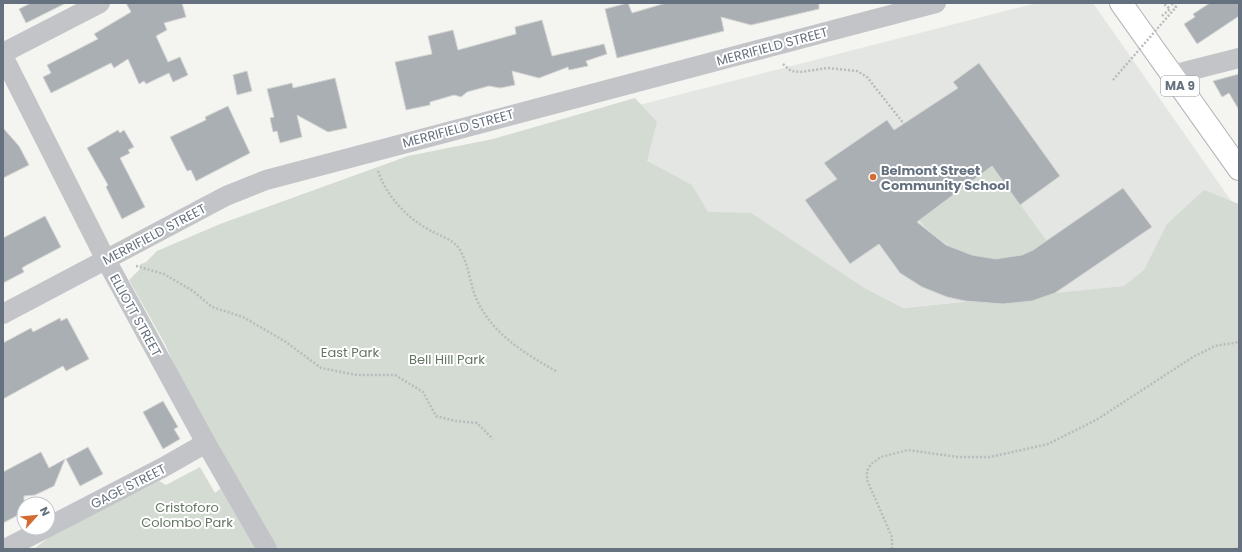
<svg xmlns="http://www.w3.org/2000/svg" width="1242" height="552" font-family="Poppins,sans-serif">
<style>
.built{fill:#e4e6e4}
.green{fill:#d4dbd2}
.building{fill:#aaafb4;stroke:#d5d5d3}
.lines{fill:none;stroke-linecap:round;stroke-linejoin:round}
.highway-casing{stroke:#b2b5b8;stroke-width:24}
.path{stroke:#b9bbbd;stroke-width:2.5;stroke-dasharray:2 2;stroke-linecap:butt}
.street{stroke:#c2c4c8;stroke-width:20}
.highway{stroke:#fff;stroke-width:22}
.path-bridge{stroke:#b9bbbd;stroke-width:2.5;stroke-dasharray:2 2;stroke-linecap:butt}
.poi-dot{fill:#d46b31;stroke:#fff;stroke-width:1.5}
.labels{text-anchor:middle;stroke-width:4;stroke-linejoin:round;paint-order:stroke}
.shield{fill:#fff;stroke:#949ca5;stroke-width:1}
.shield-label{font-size:12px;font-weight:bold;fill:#66717f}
.street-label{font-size:13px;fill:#66717f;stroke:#fff}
.poi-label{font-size:13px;font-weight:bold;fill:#66717f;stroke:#fff;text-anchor:start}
.park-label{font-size:13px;fill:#657764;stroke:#fff}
</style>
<rect width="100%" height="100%" fill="#f4f4f1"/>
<path class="built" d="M1037,3H1093L1239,212V275L693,328L494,142Z"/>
<g class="green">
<path d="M635,98L657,122L647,161L692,185L708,212L751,213L866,289L903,308L1124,286L1144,270L1167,224L1204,190L1239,204V549H34L53,534L159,481L166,485L200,467L215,493L226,484L165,344L129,280L141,268L139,265L146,262L157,251L220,224L408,156L493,139Z"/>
<path d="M992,166L1046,240C1039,245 1031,252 1022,255C986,268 942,249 919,220Z"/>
</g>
<g class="building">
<path d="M31,3H66L26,23L19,9Z"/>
<path d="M126,3H182L186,17L164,23L167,30L156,36L168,62L180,57L188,75L173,82L169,73L146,84L144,81L139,84L128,59L114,68L111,63L51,93L43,77L51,73L47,65L98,39L94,34L131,12Z"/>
<path d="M628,3L632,13L666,3H819V9L751,25L721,17L724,31L617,58L605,9Z"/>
<path d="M1210,3H1239V16L1197,44L1184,24L1195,17L1193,14Z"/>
<path d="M542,20L552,56L604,44L607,54L586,61L588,66L569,70L568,67L539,78L512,71L515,85L500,88L489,86L467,92L461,97L454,95L430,102V105L406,110L395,62L432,54L428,36L453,30L458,50L516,34L515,27Z"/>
<path d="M979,63L1060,176L1020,205L992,166L917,222L946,245L972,255L996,259L1008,257L1022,255L1033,250L1123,188L1152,227L1055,293L1032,301L1003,304L965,301L947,297L922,287L900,273L879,244L850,264L805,200L837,179L824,163L887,120L894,130L958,88L953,82Z"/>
<path d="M247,71L252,91L237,95L233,75Z"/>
<path d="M1239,74V110L1229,93L1222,97L1213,81Z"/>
<path d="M335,78L347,128L328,132L297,115L302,137L280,143L277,131L273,132L270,118L274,117L267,89L292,83L293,88Z"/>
<path d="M228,106L250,153L196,181L191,170L187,171L170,137L206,120L205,117Z"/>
<path d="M3,128L19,146L29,165L3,178Z"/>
<path d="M118,130L120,133L124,130L134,147L128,150L130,153L120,158L145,207L122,219L106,187L108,185L87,148Z"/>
<path d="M45,216L61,247L25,266L22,268L24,272L3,283V238Z"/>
<path d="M60,318L61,321L67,318L89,359L66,371L63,366L3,399V343L31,328L33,332Z"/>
<path d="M163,401L178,427L174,429L180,439L163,449L143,412Z"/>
<path d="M88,447L103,474L80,486L66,459Z"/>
<path d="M41,452L49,468L65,459L54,486L35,495L24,496V512L3,523V472Z"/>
</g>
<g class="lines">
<defs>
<path id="highway" d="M1121,3L1239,169"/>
</defs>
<use href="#highway" class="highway-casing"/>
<g class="path">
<path d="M1162,16L1170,9L1163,3"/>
<path d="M783,64L791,71L800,72L828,68L857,71L867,77L904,124"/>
<path d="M378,171C387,197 407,218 431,231C439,235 452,240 457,246C469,261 469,282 476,298C491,333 524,353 556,371"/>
<path d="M136,266L164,274L193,291L212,307L243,317L286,342L321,368L357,375H395L423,392L436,416L455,421L477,423L493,439"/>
<path d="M892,549V537L867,480V471L871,464L881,457L908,450L958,457H990L1048,444L1096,420L1193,357L1215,346L1239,342"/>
<path d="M1236,549L1239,548"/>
</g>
<g class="street">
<path d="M3,53L100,3"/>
<path d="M3,56L106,260L206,443L267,549"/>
<path d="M1172,75L1239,58"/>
<path d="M3,314L226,196L266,180L936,3"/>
<path d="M48,527L162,468L206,443"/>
<path d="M5,549L46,528"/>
</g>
<use href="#highway" class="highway"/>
<path class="path-bridge" d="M1113,80L1176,7L1171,3"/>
</g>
<circle class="poi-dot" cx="873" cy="177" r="4"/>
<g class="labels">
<rect class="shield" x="1161" y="76" width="38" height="20" rx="3"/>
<g class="shield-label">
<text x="1180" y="90">MA 9</text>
</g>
<g class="street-label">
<text transform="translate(772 46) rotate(-15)" y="5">MERRIFIELD STREET</text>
<text transform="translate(458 128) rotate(-15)" y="5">MERRIFIELD STREET</text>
<text transform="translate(154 234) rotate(-28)" y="5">MERRIFIELD STREET</text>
<text transform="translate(136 315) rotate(61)" y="5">ELLIOTT STREET</text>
<text transform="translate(128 486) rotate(-27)" y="5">GAGE STREET</text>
</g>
<g class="poi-label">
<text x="881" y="175">Belmont Street<tspan x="881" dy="15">Community School</tspan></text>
</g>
<g class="park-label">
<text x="350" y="357">East Park</text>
<text x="447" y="364">Bell Hill Park</text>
<text x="187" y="512">Cristoforo<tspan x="187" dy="15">Colombo Park</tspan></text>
</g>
</g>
<rect width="1242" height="552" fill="none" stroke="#66717f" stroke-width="8"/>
<g transform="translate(36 516) rotate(63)"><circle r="19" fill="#ffffff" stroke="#c2c6cc"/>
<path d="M0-3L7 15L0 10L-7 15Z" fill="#d46b31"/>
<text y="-6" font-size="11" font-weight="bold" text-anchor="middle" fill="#66717f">N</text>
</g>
</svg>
